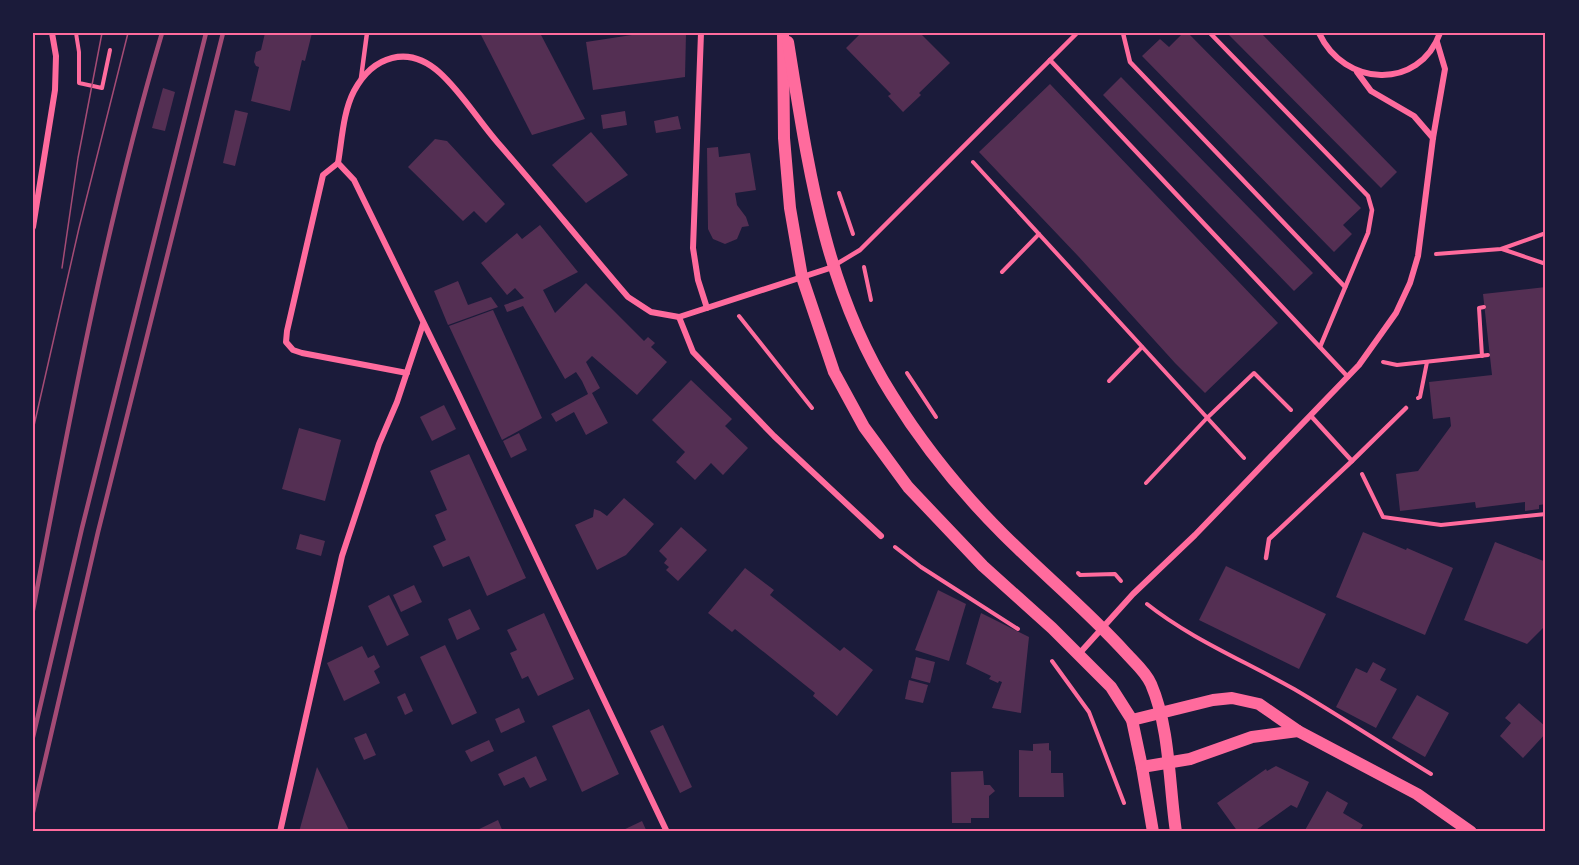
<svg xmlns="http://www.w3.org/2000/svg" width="1579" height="865" font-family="'Golos Text',sans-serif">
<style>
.building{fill:#542f53}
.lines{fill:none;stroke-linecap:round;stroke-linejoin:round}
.path{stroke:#ff6b9d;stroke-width:4}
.service{stroke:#ff6b9d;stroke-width:4.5}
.minor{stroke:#ff6b9d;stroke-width:6}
.secondary{stroke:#ff6b9d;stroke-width:12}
.tram{stroke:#a44b75;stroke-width:1.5}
.rail{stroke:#a44b75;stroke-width:4.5}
.neatline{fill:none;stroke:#ff6b9d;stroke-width:2}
</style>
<rect width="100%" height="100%" fill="#1b1b3a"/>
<g class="building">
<path d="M265,33H312L305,61L302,60L290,111L251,101L259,67L256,66L254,62L256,52L261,50Z"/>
<path d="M480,33H540L585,119L532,135Z"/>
<path d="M645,33H686L685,77L593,90L586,42Z"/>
<path d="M861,33H920L950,63L919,93L921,95L903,112L888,96L891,94L846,48Z"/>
<path d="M1183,33H1188L1361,208L1343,225L1352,234L1334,252L1142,56L1160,39L1169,47Z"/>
<path d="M1227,33H1261L1397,172L1381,188Z"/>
<path d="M1121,77L1313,273L1294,291L1103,95Z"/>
<path d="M1050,84L1278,323L1205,393L1175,363L1079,257L979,152Z"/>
<path d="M163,88L175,92L165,131L152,128Z"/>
<path d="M235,110L248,113L235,166L223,163Z"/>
<path d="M625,111L627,125L603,129L601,115Z"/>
<path d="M678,116L681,129L656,133L654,121Z"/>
<path d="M591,132L628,175L586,203L552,165Z"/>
<path d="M435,139L447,141L505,204L486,223L474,211L463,221L408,167Z"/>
<path d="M718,147L719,157L750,153L756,190L735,193L737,205L746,217L749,226L742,227L737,239L725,244L713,239L708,229L707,148Z"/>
<path d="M540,225L578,272L543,290L555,313L586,283L644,341L648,337L655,343L651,347L667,362L637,395L592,356L586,362L600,388L592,393L608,423L586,435L574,412L556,422L551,414L588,394L582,381L576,372L565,379L523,306L507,312L504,305L524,298L515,288L507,295L481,263L517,233L522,239Z"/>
<path d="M458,281L468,305L491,297L498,307L448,325L434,291Z"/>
<path d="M1546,287V504L1539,505V509L1525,511V502L1476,508L1475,502L1400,511L1396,474L1418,471L1451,426L1450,417L1433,419L1429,382L1492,375L1483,294Z"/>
<path d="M493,310L542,418L502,440L449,326Z"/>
<path d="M691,380L732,419L725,426L748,448L723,475L711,463L695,480L676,462L685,452L652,420Z"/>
<path d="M444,405L456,429L432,441L420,417Z"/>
<path d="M299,428L341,440L325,501L282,489Z"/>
<path d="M519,433L527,450L511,458L503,441Z"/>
<path d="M469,454L526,578L487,596L469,556L443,567L433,546L446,540L435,515L447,510L430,471Z"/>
<path d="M624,498L654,524L626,555L597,570L575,525L593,517L594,509L600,511L607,516Z"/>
<path d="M681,527L707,550L678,581L666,570L669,567L664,563L667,559L659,551Z"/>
<path d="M1363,532L1406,550L1407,548L1453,568L1425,635L1336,597Z"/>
<path d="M300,534L325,541L321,556L296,549Z"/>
<path d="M1495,542L1546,562V625L1527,644L1464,620Z"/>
<path d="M1226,566L1326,614L1299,669L1199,620Z"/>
<path d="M745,568L774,590L770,595L840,651L844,647L873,670L837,716L813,696L815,693L735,629L732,632L708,613Z"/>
<path d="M414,585L422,602L401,612L393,595Z"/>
<path d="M938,590L966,604L949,661L915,650Z"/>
<path d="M389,595L409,635L387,646L368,606Z"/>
<path d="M470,609L480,629L457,640L448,619Z"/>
<path d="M544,613L574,679L538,696L528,676L522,679L510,653L517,650L507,630Z"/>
<path d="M981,613L1029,637L1021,713L992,708L1002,682L999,681L998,683L989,679L991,676L966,664Z"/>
<path d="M445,645L477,713L452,725L420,657Z"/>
<path d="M362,646L368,658L374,655L380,667L374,671L380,683L344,701L327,663Z"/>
<path d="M916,657L935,662L930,683L911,678Z"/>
<path d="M1373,662L1386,669L1380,680L1397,689L1376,728L1336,707L1356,668L1367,673Z"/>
<path d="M909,680L928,685L923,703L905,699Z"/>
<path d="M405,693L413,711L405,715L397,697Z"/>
<path d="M1417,695L1449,713L1425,757L1392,738Z"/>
<path d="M1519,703L1546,727V733L1523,758L1500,736L1511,723L1505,718Z"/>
<path d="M519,708L525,722L501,733L495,719Z"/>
<path d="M589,709L619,774L582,792L552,726Z"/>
<path d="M663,725L692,787L680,793L650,731Z"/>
<path d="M366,733L376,755L364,760L354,738Z"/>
<path d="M489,740L494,751L471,762L465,751Z"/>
<path d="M1049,743V750L1051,751V773H1063L1064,797H1019V750L1033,751V744Z"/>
<path d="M536,756L547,780L530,788L524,777L504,786L498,774Z"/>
<path d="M1276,766L1309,782L1297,808L1291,805L1253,832H1238L1217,803L1266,769L1267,771Z"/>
<path d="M317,767L350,832H299Z"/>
<path d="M983,771L984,785H990L995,791L989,796V818H971V823H952L951,772Z"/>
<path d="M1327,791L1348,803L1343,813L1363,825L1359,832H1304Z"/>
<path d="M498,820L503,832H473Z"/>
<path d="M642,821L647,832H619Z"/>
</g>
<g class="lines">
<g class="path">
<path d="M76,33L79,52V83L102,88L110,50"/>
<path d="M973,162L1244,458"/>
<path d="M839,193L853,234"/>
<path d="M1502,249L1546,264"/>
<path d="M1436,254L1501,249L1546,233"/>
<path d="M864,267L871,300"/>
<path d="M1002,272L1039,234"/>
<path d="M739,316L812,408"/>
<path d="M1482,356L1479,308L1484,307"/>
<path d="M1383,362L1397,365L1488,355"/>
<path d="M907,373L936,417"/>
<path d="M1109,381L1142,347"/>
<path d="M1418,398L1420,397L1427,362"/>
<path d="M1362,474L1383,517L1441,525L1546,514"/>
<path d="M1146,483L1207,418L1254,373L1291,410"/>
<path d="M895,547L921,567L1018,629"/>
<path d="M1078,573L1080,575L1115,574L1121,581"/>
<path d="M1147,604C1191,639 1245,661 1294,689C1340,716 1385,746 1431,774"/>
<path d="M1052,661L1089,712L1124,803"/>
</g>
<g class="service">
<path d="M1123,33L1130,62L1345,287"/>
<path d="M1210,33L1368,196L1372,210L1368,233L1320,347"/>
<path d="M1050,60L1348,377"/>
<path d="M361,78L367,33"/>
<path d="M835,265L860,250L1077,33"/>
<path d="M1311,416L1352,461"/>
<path d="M1266,558L1269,539L1352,461L1406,408"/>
</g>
<g class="minor">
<path d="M701,33L693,248L698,280L707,308"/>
<path d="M1319,33C1344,87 1419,91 1440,33"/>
<path d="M1357,72L1371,91L1414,116L1433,138"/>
<path d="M338,163L354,180L459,395L667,832"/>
<path d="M33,227L55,90L56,56L52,33"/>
<path d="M679,317L693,352L774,436L881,536"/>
<path d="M407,373L302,353L293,350L286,342L287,331L323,175L338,163C342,140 343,112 354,91C373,56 408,44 440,73C462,93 478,120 498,143C542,193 584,246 628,297L651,312L679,317L833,267"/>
<path d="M1078,655L1133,594L1195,535L1359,365L1396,313L1410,283L1418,256L1433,138L1445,69L1437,42"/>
<path d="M280,832L342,556L379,444L397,402L423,324"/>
</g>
<g class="secondary">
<path d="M783,33L784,138L790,208L802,277L834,372L864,427L908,487L983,566L1052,628L1111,687L1132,720L1142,767L1153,832"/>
<path d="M788,42C808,165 824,288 892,395C923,445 961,492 1003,534C1043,574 1087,610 1125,652C1133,661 1146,672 1151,684C1170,728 1169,785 1176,832"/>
<path d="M1132,720L1213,700L1232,698L1259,704L1298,731L1417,794L1471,832"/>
<path d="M1142,767L1190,759L1252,737L1298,731"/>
</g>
<g class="tram">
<path d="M62,268L78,158L102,33"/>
<path d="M33,430L79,228L128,33"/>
</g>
<g class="rail">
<path d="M33,610C70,416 106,222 162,33"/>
<path d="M33,737L82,528L206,33"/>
<path d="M33,812L98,532L223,33"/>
</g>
</g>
<rect width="1579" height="865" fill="none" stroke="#1b1b3a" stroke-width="69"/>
<rect x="34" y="34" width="1510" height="796" class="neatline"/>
</svg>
